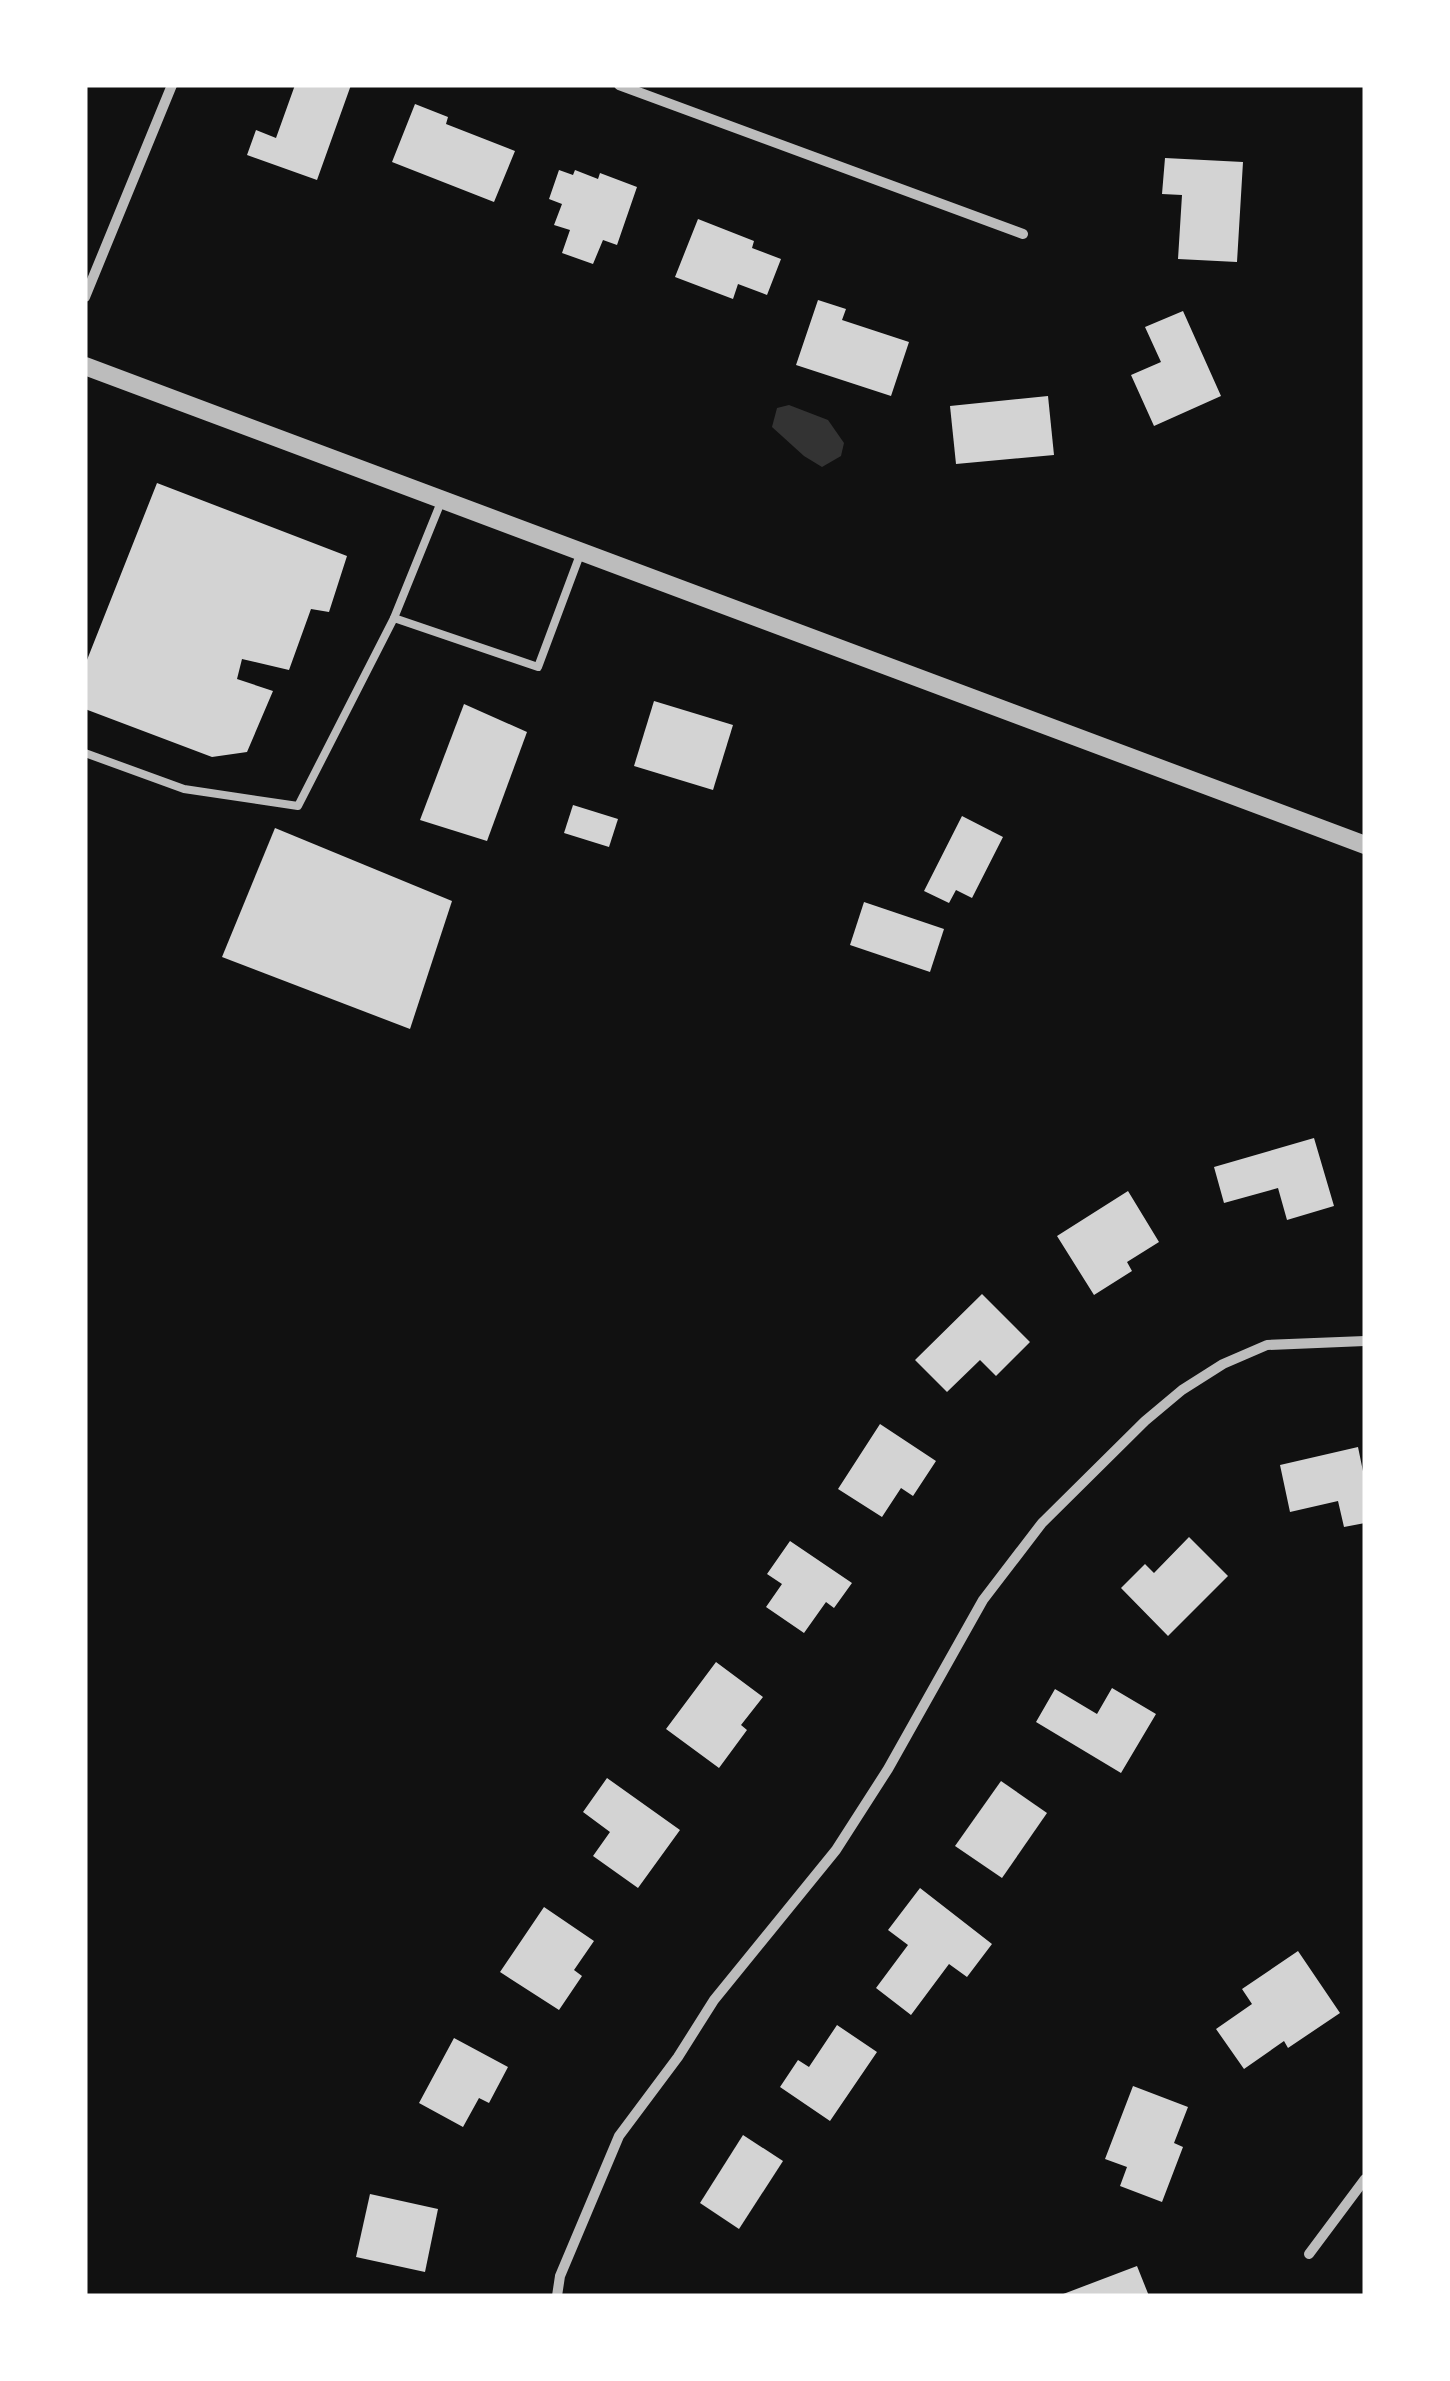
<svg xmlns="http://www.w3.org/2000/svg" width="1450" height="2381" font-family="Manrope,sans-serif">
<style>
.water{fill:#333}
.building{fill:#d3d3d3}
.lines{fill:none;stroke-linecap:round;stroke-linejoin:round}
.service{stroke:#bcbcbc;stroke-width:8}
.minor{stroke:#bcbcbc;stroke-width:10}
.tertiary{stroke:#bcbcbc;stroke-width:18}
</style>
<rect width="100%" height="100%" fill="#111"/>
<path class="water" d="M789,405L828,420L844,443L841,456L822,467L804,456L772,427L777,408Z"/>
<g class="building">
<path d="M295,85H351L317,180L247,155L256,130L276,138Z"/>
<path d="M415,104L448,117L446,124L515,151L494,202L392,162Z"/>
<path d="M1165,158L1243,162L1237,262L1178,259L1182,195L1162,194Z"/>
<path d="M559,170L573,175L575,170L598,179L600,173L637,187L617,245L603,240L593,264L562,253L570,230L554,225L562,204L549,199Z"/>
<path d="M698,219L754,241L752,248L781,259L767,295L738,284L733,299L675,277Z"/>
<path d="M818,300L846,309L842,320L909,342L891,396L796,365Z"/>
<path d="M1183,311L1221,396L1154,426L1131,375L1161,362L1145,327Z"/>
<path d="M1048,396L1054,455L956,464L950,406Z"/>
<path d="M157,483L347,556L329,612L311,609L289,670L242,659L237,679L273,691L247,752L212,757L85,709V665Z"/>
<path d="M654,701L733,725L713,790L634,766Z"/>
<path d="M464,704L527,732L487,841L420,820Z"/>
<path d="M573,805L618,819L609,847L564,833Z"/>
<path d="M962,816L1003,837L972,898L956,890L949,903L924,891Z"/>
<path d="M275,828L452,901L410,1029L222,957Z"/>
<path d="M864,902L944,929L930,972L850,945Z"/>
<path d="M1314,1138L1334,1206L1287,1220L1278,1188L1224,1203L1214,1167Z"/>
<path d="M1128,1191L1159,1242L1127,1262L1132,1271L1094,1295L1057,1236Z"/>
<path d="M982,1294L1030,1342L996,1376L980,1360L947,1392L915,1360Z"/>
<path d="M880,1424L936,1461L913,1496L901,1488L882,1517L838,1489Z"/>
<path d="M1358,1447L1365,1481V1523L1344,1527L1338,1501L1290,1512L1280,1465Z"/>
<path d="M1189,1537L1228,1576L1168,1636L1121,1588L1145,1564L1154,1573Z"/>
<path d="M790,1541L852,1583L834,1608L826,1602L804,1633L766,1607L782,1584L767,1574Z"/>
<path d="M716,1662L763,1697L741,1725L747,1730L719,1768L666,1729Z"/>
<path d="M1112,1688L1156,1714L1121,1773L1036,1722L1055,1689L1097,1714Z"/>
<path d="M607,1778L680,1830L638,1888L593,1856L610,1832L583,1812Z"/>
<path d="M1001,1781L1047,1813L1002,1878L955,1846Z"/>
<path d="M920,1888L992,1944L967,1977L949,1964L911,2015L876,1988L908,1945L888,1930Z"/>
<path d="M544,1907L594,1941L574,1970L582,1976L559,2010L500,1972Z"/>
<path d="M1298,1951L1340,2013L1288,2048L1284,2041L1244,2069L1216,2029L1252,2004L1242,1989Z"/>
<path d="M837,2025L877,2052L830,2121L780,2087L798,2060L809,2067Z"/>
<path d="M454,2038L508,2067L489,2103L479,2098L463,2127L419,2103Z"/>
<path d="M1133,2086L1188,2107L1174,2143L1183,2147L1162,2202L1120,2186L1127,2167L1105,2159Z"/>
<path d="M743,2135L783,2161L739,2229L700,2203Z"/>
<path d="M370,2194L438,2209L425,2272L356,2257Z"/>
<path d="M1137,2266L1149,2296H1058Z"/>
</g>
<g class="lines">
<g class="service">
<path d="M394,618L441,502"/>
<path d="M85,753L184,789L298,806L394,618L538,667L581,552"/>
</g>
<g class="minor">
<path d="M619,85L1023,234"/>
<path d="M85,297L172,85"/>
<path d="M1309,2254L1365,2179"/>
<path d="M557,2296L560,2276L619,2136L678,2057L714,2000L836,1850L888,1769L983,1600L1042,1523L1145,1421L1182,1390L1223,1364L1267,1345L1365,1341"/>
</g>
<path class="tertiary" d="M85,366L1365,845"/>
</g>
<rect width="1450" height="2381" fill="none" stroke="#ffffff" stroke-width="175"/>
</svg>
